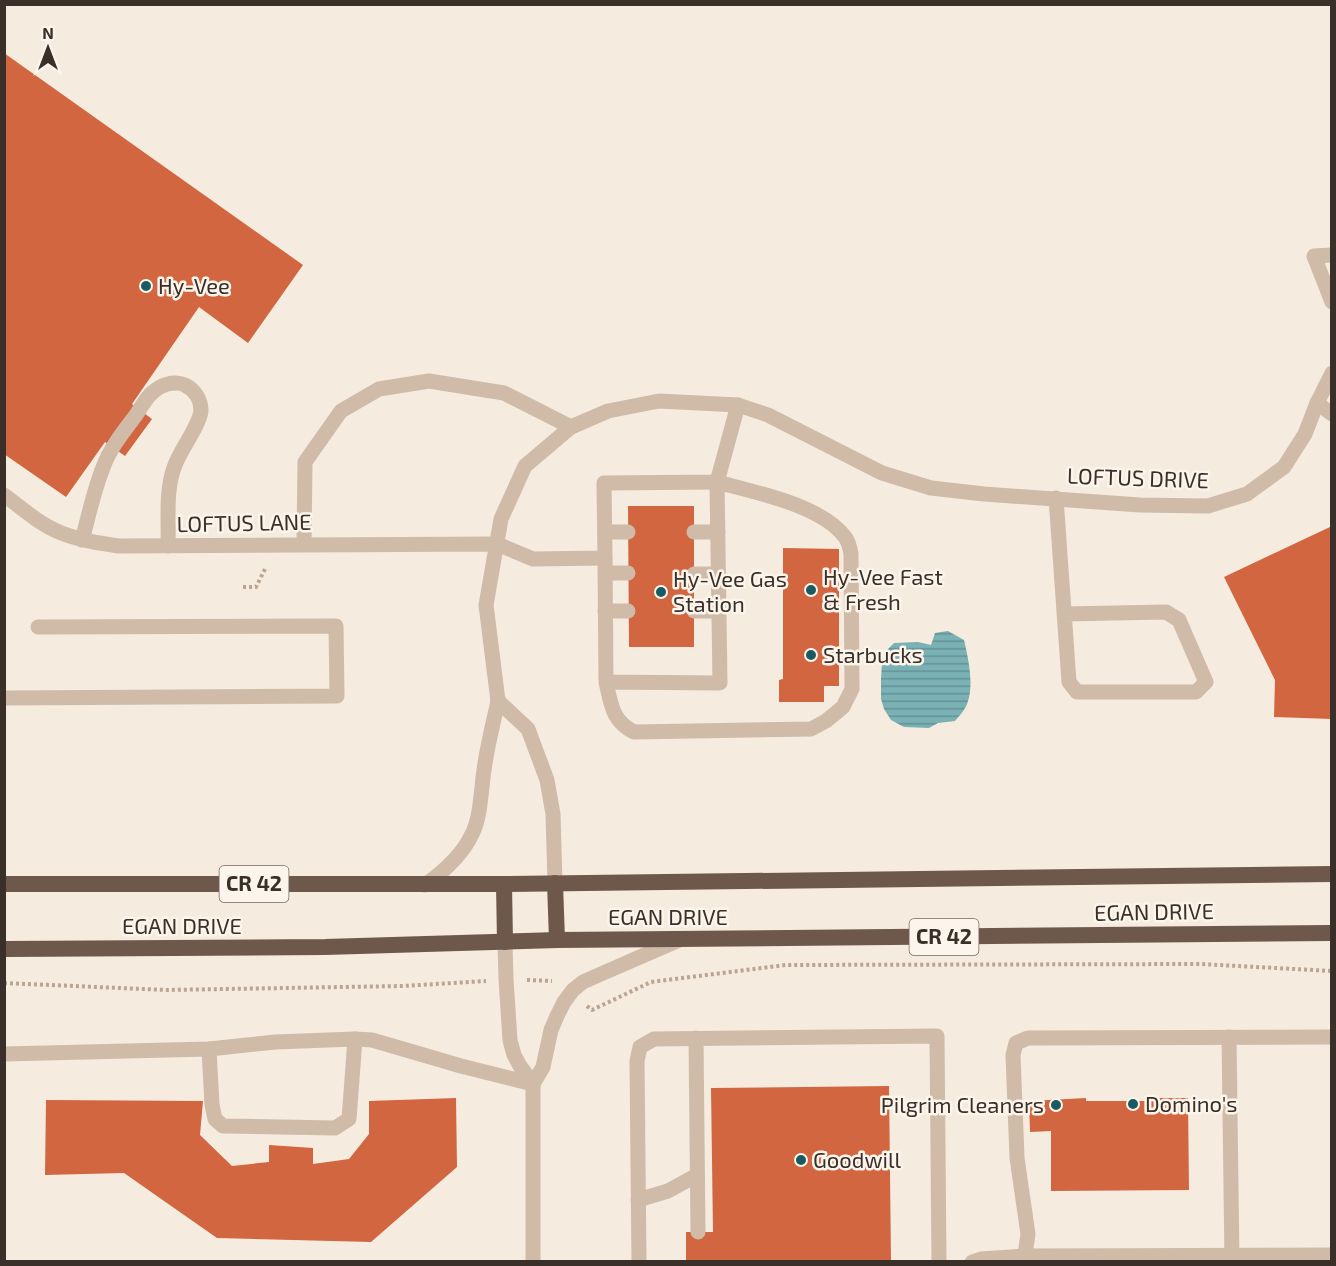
<svg xmlns="http://www.w3.org/2000/svg" width="1336" height="1266" font-family="'Exo 2',sans-serif">
<style>
.water{fill:url(#water-rules)}
.building{fill:#d16640}
.lines{fill:none;stroke-linecap:round;stroke-linejoin:round}
.path{stroke:#bba592;stroke-width:4;stroke-dasharray:3 3;stroke-linecap:butt}
.service{stroke:#cfbba8;stroke-width:15}
.minor{stroke:#cfbba8;stroke-width:15}
.trunk{stroke:#6e584c;stroke-width:16}
.poi-dot{fill:#1a5b61;stroke:#fcf5eb;stroke-width:2}
.labels{text-anchor:middle;stroke-width:5;stroke-linejoin:round;paint-order:stroke}
.shield{fill:#fcf5eb;stroke:#756a63;stroke-width:1.5}
.shield-label{font-size:21px;font-weight:bold;fill:#3b2f29}
.poi-label{font-size:22px;fill:#3b2f29;stroke:#fcf5eb;text-anchor:start}
.street-label{font-size:22px;fill:#3b2f29;stroke:#fcf5eb}
</style>
<defs>
<pattern id="water-rules" width="6" height="5" patternUnits="userSpaceOnUse" patternTransform="scale(1.5)"><rect width="6" height="5" fill="#7ab1b5"/><path d="M0 2.5h6" fill="none" stroke="#659093"/></pattern>
</defs>
<rect width="100%" height="100%" fill="#f5ebde"/>
<path class="water" d="M948,631L964,640C968,657 974,684 968,701C966,709 960,715 955,721L938,723L929,728L904,727L891,720L884,709L881,699V680L882,661L887,650L894,643L918,642L931,645L935,633Z"/>
<g class="building">
<path d="M4,53L303,265L248,343L199,307L132,404L152,419L125,456L105,442L66,497L4,454Z"/>
<path d="M628,506H694V647H629Z"/>
<path d="M1330,527L1332,530V719L1274,717L1275,680L1224,577Z"/>
<path d="M783,548L839,549V686H824V702H779V680L783,679Z"/>
<path d="M889,1086L891,1262H686V1232H713L711,1088Z"/>
<path d="M456,1098L457,1167L371,1242L217,1238L124,1173L45,1175L46,1100L203,1101L200,1135L232,1166L269,1162V1145L313,1148V1164L349,1159L369,1134V1101Z"/>
<path d="M1086,1098V1101H1150V1098H1188L1189,1190L1051,1191V1131L1030,1132L1029,1101Z"/>
</g>
<g class="lines">
<g class="path">
<path d="M243,587H256L265,569"/>
<path d="M527,980L552,981"/>
<path d="M4,983L166,990L403,986L486,981"/>
<path d="M587,1006L592,1010L651,982L786,965L1200,964L1332,971"/>
</g>
<g class="service">
<path d="M1332,255L1314,256L1332,302"/>
<path d="M1317,403L1332,414"/>
<path d="M4,495C22,508 39,524 59,532C78,540 98,543 119,546L497,544L533,559L605,558L604,483L717,482L738,405"/>
<path d="M1056,498L1069,682L1077,692H1196L1206,682L1179,620L1166,612L1064,614"/>
<path d="M605,532H628"/>
<path d="M694,532H718"/>
<path d="M82,540C89,515 94,489 104,465C111,447 124,431 136,415C141,408 145,399 152,393C160,385 174,380 185,385C195,390 201,400 201,411C199,426 181,449 175,465C165,490 169,519 168,546"/>
<path d="M304,544L305,462L341,411L379,389L429,381L504,393L571,427"/>
<path d="M605,558L606,682L720,683L717,482C754,492 821,505 845,537C849,542 850,548 851,554L852,689L843,707L826,721L811,729L634,732C612,721 611,704 606,682"/>
<path d="M605,573H628"/>
<path d="M694,574H719"/>
<path d="M605,611H628"/>
<path d="M694,611H719"/>
<path d="M4,698L337,696L336,626L38,627"/>
<path d="M1229,1037L1232,1262"/>
<path d="M696,1038L698,1232"/>
<path d="M209,1049L212,1105L215,1119L223,1126L335,1128L349,1119L355,1039"/>
<path d="M4,1054L209,1049L275,1042L355,1039L372,1040L461,1066L533,1084"/>
<path d="M638,1200L668,1191L697,1175"/>
<path d="M639,1262L637,1061L640,1047L654,1039L937,1036L939,1262"/>
<path d="M972,1262L981,1259L1024,1256L1332,1255"/>
<path d="M1024,1262L1028,1234L1017,1158L1013,1055L1016,1043L1028,1038L1332,1037"/>
</g>
<g class="minor">
<path d="M498,701L486,605L501,519L525,466L571,427L608,411L659,401L738,405L768,415L882,473L931,488L984,494L1140,505L1208,506L1247,494L1284,467L1305,434L1317,403L1332,373"/>
<path d="M425,885C443,872 463,854 472,834C481,817 481,789 484,770C487,747 493,724 498,701L528,729L547,780L553,814L555,883"/>
<path d="M505,942L506,979L510,1040L514,1055L520,1066L533,1084L543,1067L551,1030L557,1016L564,1002L573,990L583,982L601,974L679,940"/>
<path d="M533,1084V1262"/>
</g>
<g class="trunk">
<path d="M555,883L557,940"/>
<path d="M4,884H504L1332,874"/>
<path d="M504,884L505,942"/>
<path d="M4,949L325,947L557,940L1332,933"/>
</g>
</g>
<g class="poi-dot">
<circle cx="146" cy="286" r="6"/>
<circle cx="811" cy="590" r="6"/>
<circle cx="661" cy="592" r="6"/>
<circle cx="811" cy="655" r="6"/>
<circle cx="1133" cy="1104" r="6"/>
<circle cx="1056" cy="1105" r="6"/>
<circle cx="801" cy="1160" r="6"/>
</g>
<g class="labels">
<g class="shield">
<rect x="219.5" y="866" width="69" height="36" rx="4.5"/>
<rect x="909.5" y="919" width="69" height="36" rx="4.5"/>
</g>
<g class="shield-label">
<text x="254" y="891">CR 42</text>
<text x="944" y="944">CR 42</text>
</g>
<g class="poi-label">
<text x="158" y="294">Hy-Vee</text>
<text x="823" y="585">Hy-Vee Fast<tspan x="823" dy="25">&amp; Fresh</tspan></text>
<text x="673" y="587">Hy-Vee Gas<tspan x="673" dy="25">Station</tspan></text>
<text x="823" y="663">Starbucks</text>
<text x="1145" y="1112">Domino's</text>
<text x="1044" y="1113" text-anchor="end">Pilgrim Cleaners</text>
<text x="813" y="1168">Goodwill</text>
</g>
<g class="street-label">
<text transform="translate(1138 478) rotate(2)" y="8">LOFTUS DRIVE</text>
<text transform="translate(244 523) rotate(-1)" y="8">LOFTUS LANE</text>
<text transform="translate(1154 912) rotate(-1)" y="8">EGAN DRIVE</text>
<text x="668" y="925">EGAN DRIVE</text>
<text x="182" y="934">EGAN DRIVE</text>
</g>
</g>
<rect width="1336" height="1266" fill="none" stroke="#3b2f29" stroke-width="12"/>
<g transform="translate(48 48)" stroke="#fcf5eb" stroke-width="4.5" paint-order="stroke">
<path d="M0-4.5L10 22L0 15L-10 22Z" fill="#3b2f29"/>
<text y="-9" font-size="16" font-weight="bold" text-anchor="middle" fill="#3b2f29">N</text>
</g>
</svg>
